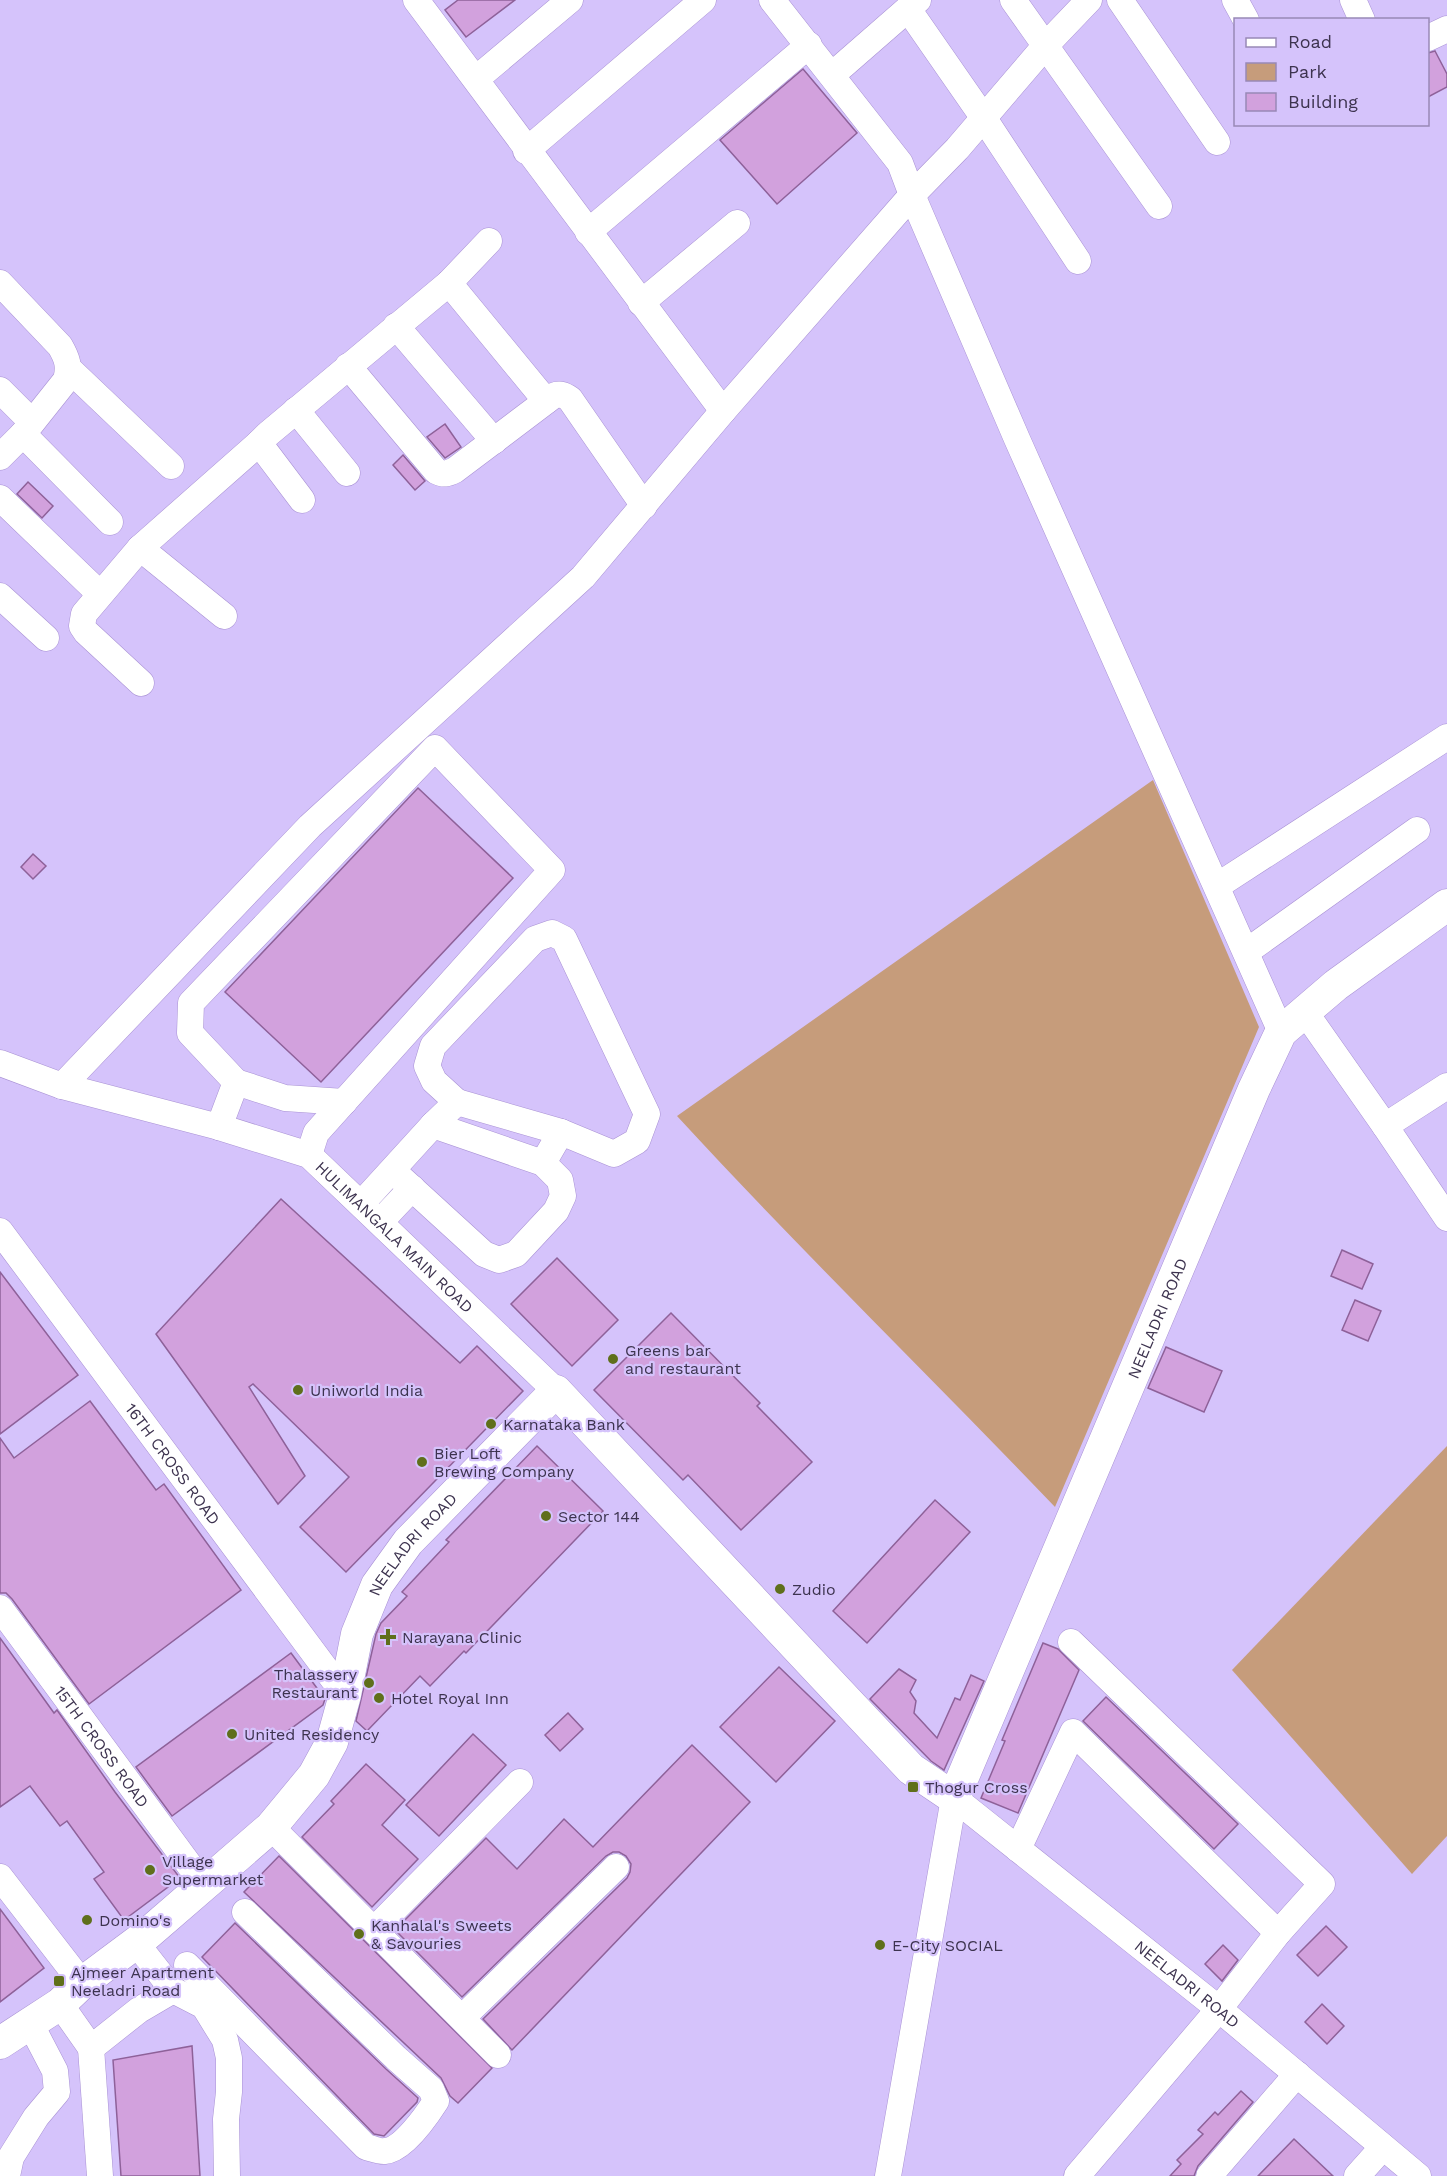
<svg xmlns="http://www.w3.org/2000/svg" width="1447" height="2176" font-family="'Work Sans',sans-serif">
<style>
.green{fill:#c69c7b}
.building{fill:#d2a1dd;stroke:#8e6199;stroke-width:1.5}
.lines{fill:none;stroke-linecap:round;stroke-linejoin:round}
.minor-casing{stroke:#a992d4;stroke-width:27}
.major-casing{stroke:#a992d4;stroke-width:33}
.minor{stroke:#fff;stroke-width:26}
.major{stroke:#fff;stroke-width:32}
.poi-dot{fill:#5f6f1b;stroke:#d5c3fb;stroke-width:2}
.labels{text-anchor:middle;stroke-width:4.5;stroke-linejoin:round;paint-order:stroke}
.street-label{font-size:16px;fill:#3d334f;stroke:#d5c3fb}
.poi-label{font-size:16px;fill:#3d334f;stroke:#d5c3fb;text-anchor:start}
</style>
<rect width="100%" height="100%" fill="#d5c3fb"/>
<g class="green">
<path d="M1153,780L1259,1027L1055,1507C930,1376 800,1250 677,1116Z"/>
<path d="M1447,1446V1836L1412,1874L1232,1670Z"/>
</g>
<g class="building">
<path d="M458,0H515L466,37L445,10Z"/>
<path d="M1435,51L1447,74V87L1428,97V53Z"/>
<path d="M803,69L857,133L777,204L720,140Z"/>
<path d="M445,424L461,447L445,458L427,437Z"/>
<path d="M403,455L425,481L415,490L393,465Z"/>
<path d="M28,482L53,506L42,518L17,494Z"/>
<path d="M418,788L513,878L321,1082L225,992Z"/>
<path d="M33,854L46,866L33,879L21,867Z"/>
<path d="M281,1199L460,1363L477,1346L523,1391L346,1572L300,1527L349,1477L253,1384L249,1387L305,1476L278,1504L156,1334Z"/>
<path d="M1342,1250L1373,1264L1362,1289L1331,1276Z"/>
<path d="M557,1258L618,1320L572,1366L511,1304Z"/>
<path d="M0,1272L78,1375L0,1434Z"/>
<path d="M1355,1300L1381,1311L1368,1341L1342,1330Z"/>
<path d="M671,1313L760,1403L757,1406L812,1462L741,1530L688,1475L683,1480L594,1390Z"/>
<path d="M1166,1347L1222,1371L1204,1412L1148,1388Z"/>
<path d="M90,1401L156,1490L164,1484L241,1590L89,1704L12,1599L6,1593H0V1438L14,1458Z"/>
<path d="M537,1446L603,1511L466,1653L464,1651L430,1686L420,1676L367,1731L356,1721L376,1634L381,1623L407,1596L402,1592L449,1542L446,1540Z"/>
<path d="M935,1500L970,1532L867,1643L833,1611Z"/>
<path d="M0,1638L54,1713L57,1710L115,1792L180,1878L124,1920L94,1879L104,1872L67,1821L60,1826L30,1786L0,1807Z"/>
<path d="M1043,1643L1058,1649L1079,1670L1018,1813L981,1798L1005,1741L1002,1740Z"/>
<path d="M291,1653L325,1699L323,1705L172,1816L136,1767Z"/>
<path d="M779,1667L835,1721L776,1782L720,1727Z"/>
<path d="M899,1669L916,1680L910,1692L916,1701L914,1713L937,1738L955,1698L960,1700L971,1675L984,1681L944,1770L931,1761L870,1699Z"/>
<path d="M1106,1697L1238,1824L1214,1849L1083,1721Z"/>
<path d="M568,1713L583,1729L560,1751L545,1735Z"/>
<path d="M473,1734L506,1765L439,1836L406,1805Z"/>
<path d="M692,1745L750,1802L512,2050L483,2019L627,1878L630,1872L631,1864L626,1856L619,1852H613L606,1856L462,1997L395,1930L486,1838L517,1869L564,1819L593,1847Z"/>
<path d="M366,1764L405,1800L382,1825L418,1859L372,1907L302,1837L334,1804L331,1801Z"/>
<path d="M279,1856L492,2068L458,2103L450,2096L441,2078L244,1892Z"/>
<path d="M0,1909L44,1968L0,2002Z"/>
<path d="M235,1923L386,2069L418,2098L417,2102L384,2136L374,2134L202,1957Z"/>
<path d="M1326,1926L1347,1947L1318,1976L1297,1955Z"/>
<path d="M1223,1945L1238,1960L1222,1981L1205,1964Z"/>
<path d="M1322,2004L1344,2026L1327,2044L1305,2022Z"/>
<path d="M192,2046L200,2176H121L113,2060Z"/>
<path d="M1241,2091L1253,2102L1198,2166L1194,2176H1170L1181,2164L1177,2160L1203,2134L1198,2130L1215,2112L1218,2115Z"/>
<path d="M1294,2139L1333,2176H1258Z"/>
</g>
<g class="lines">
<defs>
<g id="minor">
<path d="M416,0C518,137 620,274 723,411"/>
<path d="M772,0L900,163L912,195L1017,439L1281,1032"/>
<path d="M1013,0L1159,206"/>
<path d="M1120,0L1217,142"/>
<path d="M1235,0L1246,20"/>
<path d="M1353,0L1362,20"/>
<path d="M908,9L983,117L1078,261"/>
<path d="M1428,38L1447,29"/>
<path d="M832,75L918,0"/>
<path d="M476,79L570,0"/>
<path d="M526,151L703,0"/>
<path d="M588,232L809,45"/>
<path d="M0,283L60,346C67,358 70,366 66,380L23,434L0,457"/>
<path d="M449,283L546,401"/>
<path d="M641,303L737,223"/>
<path d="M396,326L494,441"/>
<path d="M348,366L436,471C444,475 447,474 455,470L553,396C560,393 564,395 570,399L644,506"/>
<path d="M69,369L171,466"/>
<path d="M0,390L32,422"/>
<path d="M296,410L347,473"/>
<path d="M23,434L110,522"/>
<path d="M0,498L100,594"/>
<path d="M302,500L259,443L268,434L449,283L489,241"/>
<path d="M140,548L224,616"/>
<path d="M0,596L46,638"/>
<path d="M141,683L86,632L82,626L84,614L140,548L259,443"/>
<path d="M1217,886L1447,737"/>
<path d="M1246,952L1417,830"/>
<path d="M1305,1012L1385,1126L1447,1218"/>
<path id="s1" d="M0,1063L62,1086L219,1127L309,1155L556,1391"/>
<path d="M236,1082L285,1098L344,1102"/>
<path d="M62,1086L310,826L583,577L723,411L912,195L957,149L1046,45L1089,0"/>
<path d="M457,1102L561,1132"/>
<path d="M433,1125L457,1102L434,1081L427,1066L433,1046L535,939L552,933L564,939L647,1114L637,1141L614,1154L561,1132L543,1163"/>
<path d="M1385,1126L1447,1086"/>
<path d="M219,1127L236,1082L190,1033L191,1003L435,748L552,870L316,1133L309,1155"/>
<path d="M361,1204L433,1125L543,1163L560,1180L563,1196L556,1211L516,1254L499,1260L484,1254L392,1170"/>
<path d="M380,1222L412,1188"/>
<path id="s2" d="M0,1231L345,1695"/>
<path id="s3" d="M0,1608L204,1885"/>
<path d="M1071,1642L1322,1884L1278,1933L1219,2009L1077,2176"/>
<path d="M271,1827L498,2055"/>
<path d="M1018,1849L1073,1732L1278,1933"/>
<path d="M0,1877L82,1983"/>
<path d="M374,1930L520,1782"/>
<path d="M136,1943L173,1990"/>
<path d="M187,1965L366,2147C371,2148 380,2152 385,2151C403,2150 427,2115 436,2101L431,2089L396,2058L245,1912"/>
<path d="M60,2004L91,2048"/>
<path d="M462,2018L616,1867"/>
<path d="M91,2048L139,2010L173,1990L204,2006L225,2040L229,2058V2092L226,2119L227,2176"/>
<path d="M91,2048L100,2176"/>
<path d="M7,2176L11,2157L36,2117L57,2092L55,2071L30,2023"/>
<path id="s4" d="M888,2176L954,1798L1219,2009L1418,2176"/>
<path d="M1209,2176L1297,2074"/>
<path d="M1357,2176L1383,2147"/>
</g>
<g id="major">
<path id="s5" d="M0,2043L60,2004L82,1983L145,1936L271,1827L314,1775L332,1742L345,1695L357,1634L377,1585L408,1542L556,1391L911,1769L954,1798L1254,1089L1281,1032L1336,985L1447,905"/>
</g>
</defs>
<use href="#minor" class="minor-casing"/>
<use href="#major" class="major-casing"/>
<use href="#minor" class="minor"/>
<use href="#major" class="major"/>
</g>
<g class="poi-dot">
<circle cx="613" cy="1359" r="6"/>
<circle cx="298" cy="1390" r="6"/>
<circle cx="491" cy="1424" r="6"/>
<circle cx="422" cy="1462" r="6"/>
<circle cx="546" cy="1516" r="6"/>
<circle cx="780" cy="1589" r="6"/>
<path d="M385 1628h6v6h6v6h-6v6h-6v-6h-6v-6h6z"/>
<circle cx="369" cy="1683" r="6"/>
<circle cx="379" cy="1698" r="6"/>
<circle cx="232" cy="1734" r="6"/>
<rect x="907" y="1781" width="12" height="12" rx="3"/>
<circle cx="150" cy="1870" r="6"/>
<circle cx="87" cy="1920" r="6"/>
<circle cx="359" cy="1934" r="6"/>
<circle cx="880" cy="1945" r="6"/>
<rect x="53" y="1975" width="12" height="12" rx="3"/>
</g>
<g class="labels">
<g class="street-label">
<text dy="6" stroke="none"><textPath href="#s1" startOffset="441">HULIMANGALA MAIN ROAD</textPath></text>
<text dy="6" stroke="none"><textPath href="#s5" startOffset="1972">NEELADRI ROAD</textPath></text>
<text dy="6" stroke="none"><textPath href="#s2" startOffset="290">16TH CROSS ROAD</textPath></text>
<text dy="6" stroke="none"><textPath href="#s5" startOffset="670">NEELADRI ROAD</textPath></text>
<text dy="6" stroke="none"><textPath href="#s3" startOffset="172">15TH CROSS ROAD</textPath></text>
<text dy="6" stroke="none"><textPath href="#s4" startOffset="682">NEELADRI ROAD</textPath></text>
</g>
<g class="poi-label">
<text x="625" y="1356">Greens bar<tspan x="625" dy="18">and restaurant</tspan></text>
<text x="310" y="1396">Uniworld India</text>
<text x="503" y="1430">Karnataka Bank</text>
<text x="434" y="1459">Bier Loft<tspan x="434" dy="18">Brewing Company</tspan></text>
<text x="558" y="1522">Sector 144</text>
<text x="792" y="1595">Zudio</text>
<text x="402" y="1643">Narayana Clinic</text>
<text x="357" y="1680" text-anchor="end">Thalassery<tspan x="357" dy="18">Restaurant</tspan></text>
<text x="391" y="1704">Hotel Royal Inn</text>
<text x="244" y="1740">United Residency</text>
<text x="925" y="1793">Thogur Cross</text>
<text x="162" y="1867">Village<tspan x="162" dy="18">Supermarket</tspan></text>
<text x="99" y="1926">Domino's</text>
<text x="371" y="1931">Kanhalal's Sweets<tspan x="371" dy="18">&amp; Savouries</tspan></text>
<text x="892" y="1951">E-City SOCIAL</text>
<text x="71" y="1978">Ajmeer Apartment<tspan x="71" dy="18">Neeladri Road</tspan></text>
</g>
</g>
<rect x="1234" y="18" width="195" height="108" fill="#d5c3fb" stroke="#9889b6" stroke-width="1.5"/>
<rect x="1246" y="38" width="30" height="9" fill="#ffffff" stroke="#9889b6" stroke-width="1.5"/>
<text x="1288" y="48" font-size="18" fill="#3d334f">Road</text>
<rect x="1246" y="63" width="30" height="18" fill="#c69c7b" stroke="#9889b6" stroke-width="1.5"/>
<text x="1288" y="78" font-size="18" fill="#3d334f">Park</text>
<rect x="1246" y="93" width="30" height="18" fill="#d2a1dd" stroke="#9889b6" stroke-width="1.5"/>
<text x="1288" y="108" font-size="18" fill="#3d334f">Building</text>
</svg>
